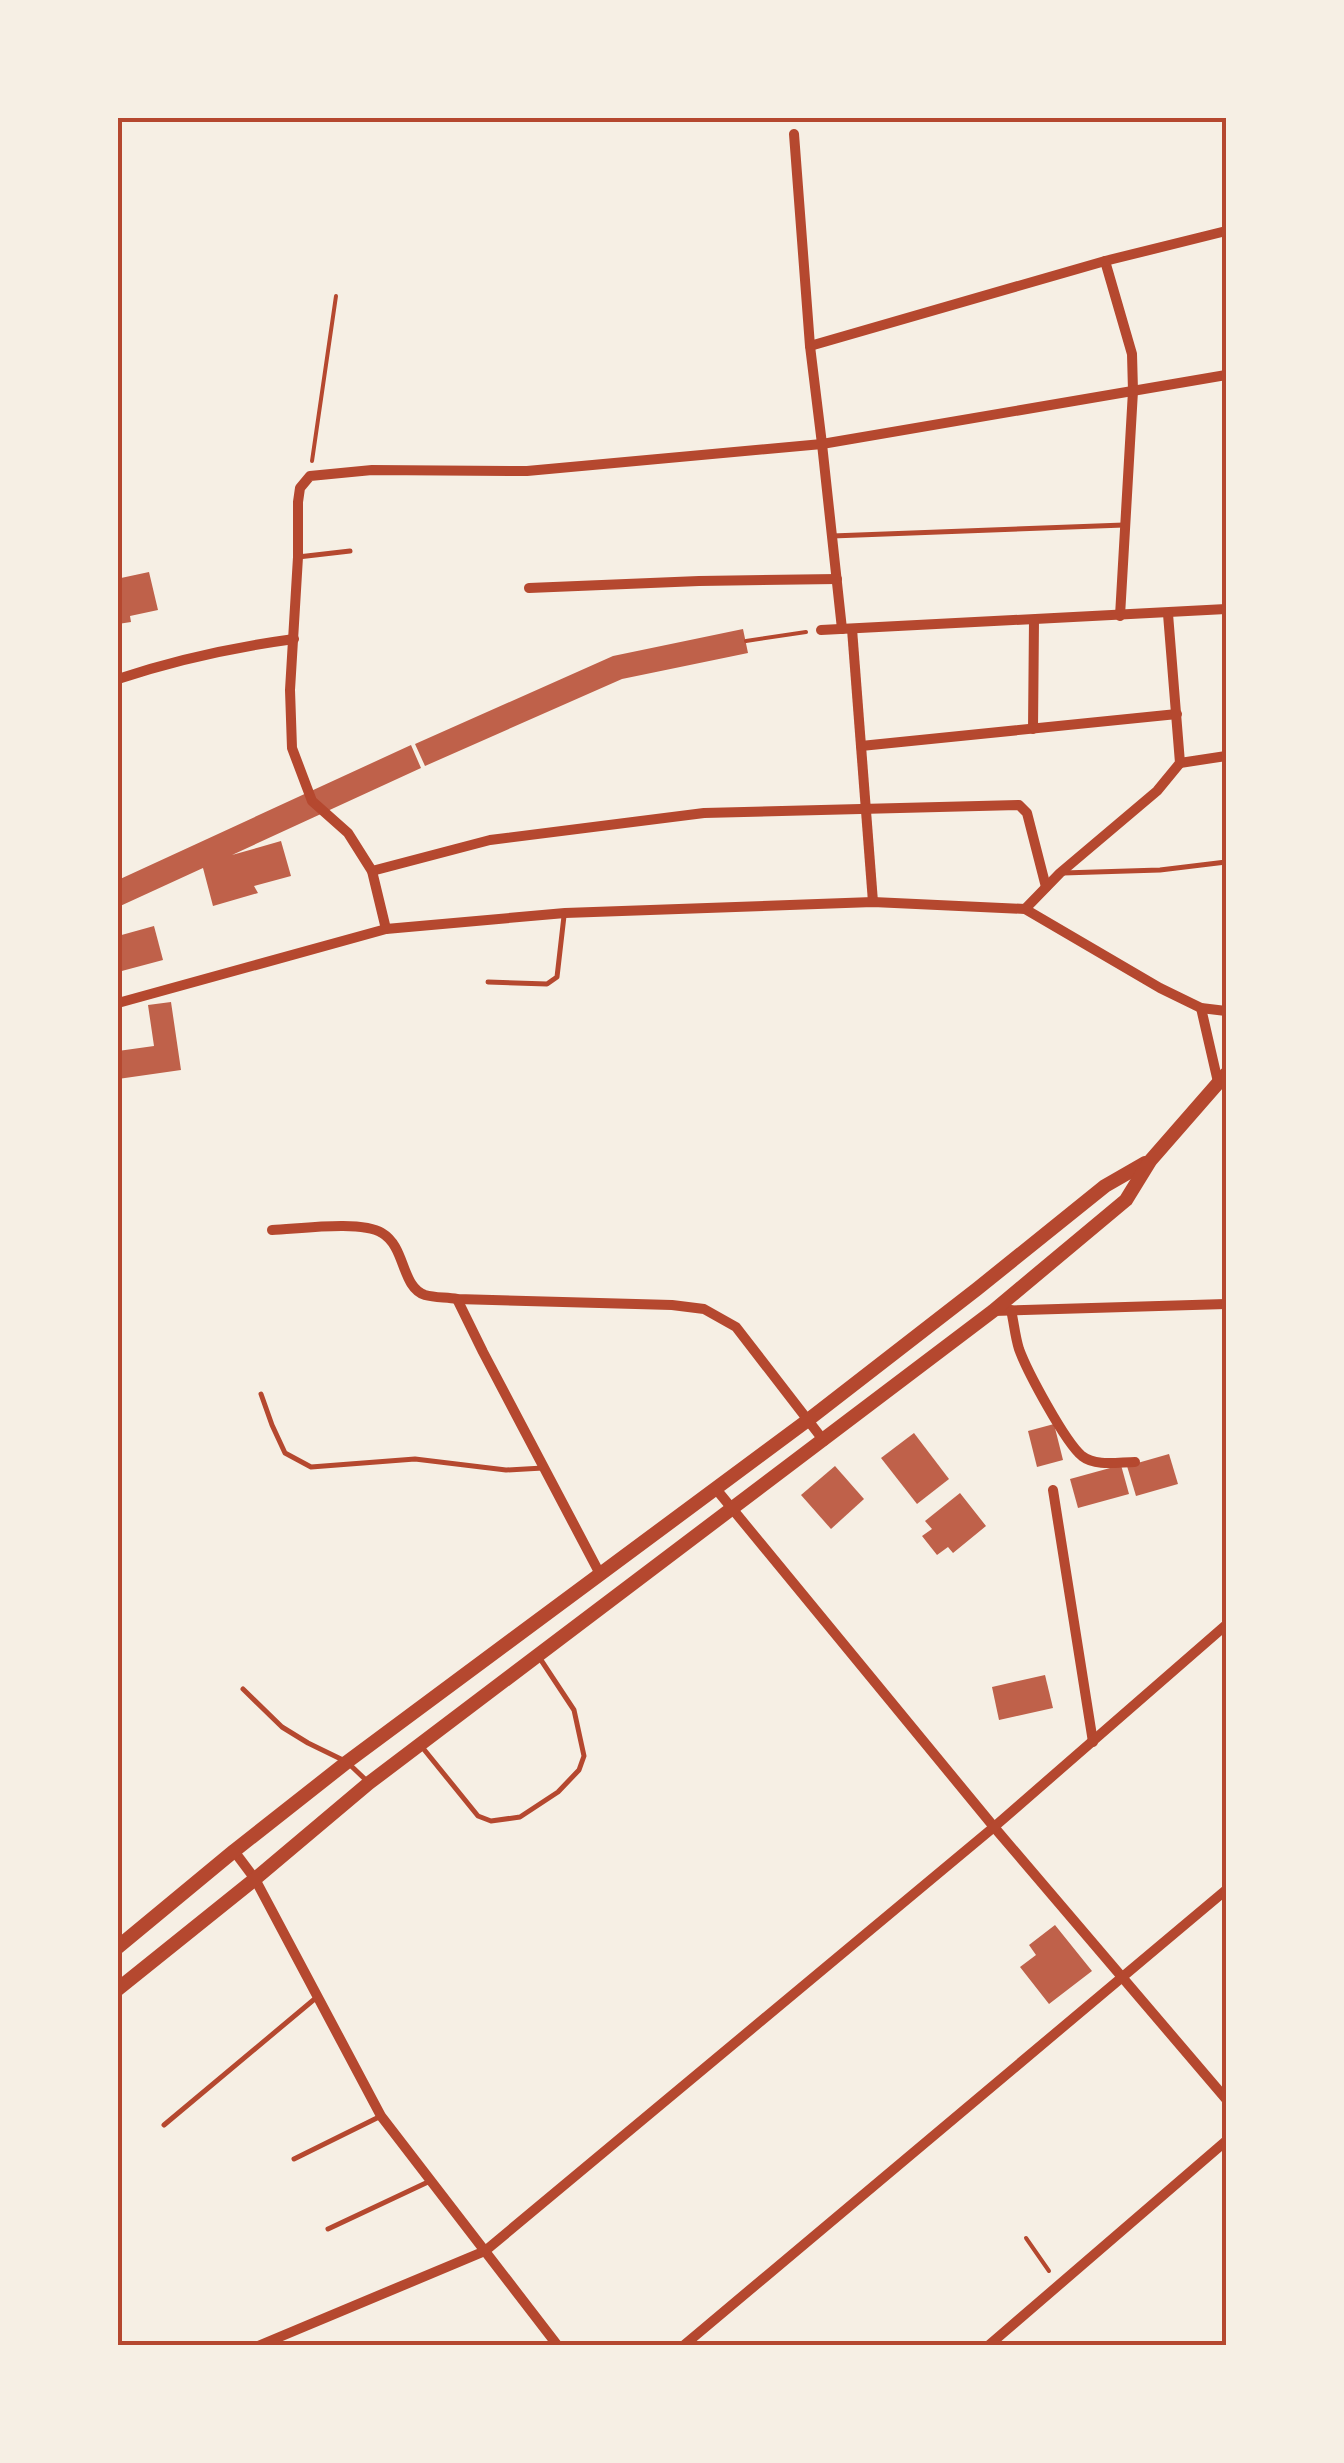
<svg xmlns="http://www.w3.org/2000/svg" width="1344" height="2463" font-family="'IBM Plex Serif',serif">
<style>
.building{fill:#bf614a}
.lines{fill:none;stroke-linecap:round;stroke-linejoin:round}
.path{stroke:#b5482f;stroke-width:4}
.service{stroke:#b5482f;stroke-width:5}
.minor{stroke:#b5482f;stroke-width:10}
.secondary{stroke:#b5482f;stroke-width:14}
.neatline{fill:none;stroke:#b5482f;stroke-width:4}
</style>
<rect width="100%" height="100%" fill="#f6efe4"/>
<g class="building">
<path d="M118,569L121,578L149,572L158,610L130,616L131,622L118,624Z"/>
<path d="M743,629L748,653L622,679L425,766L415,744L613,656Z"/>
<path d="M411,745L421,768L232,855L281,841L291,876L254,886L258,893L213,906L203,868L118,907V880Z"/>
<path d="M154,926L163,960L118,972V936Z"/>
<path d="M171,1002L181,1070L118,1079V1051L154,1046L148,1005Z"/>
<path d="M1054,1424L1063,1460L1037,1467L1028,1431Z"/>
<path d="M914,1433L949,1479L917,1504L881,1458Z"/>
<path d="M1169,1454L1178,1484L1136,1496L1127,1466Z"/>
<path d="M1121,1465L1129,1494L1078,1508L1070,1479Z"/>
<path d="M835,1466L864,1499L831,1529L801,1495Z"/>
<path d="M960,1493L986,1526L953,1553L948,1547L937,1555L922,1536L932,1529L925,1521Z"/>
<path d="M1045,1675L1053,1708L999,1720L992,1687Z"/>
<path d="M1055,1925L1092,1971L1049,2004L1020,1967L1036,1955L1029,1945Z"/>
</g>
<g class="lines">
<g class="path">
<path d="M312,461L336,296"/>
<path d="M746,641L806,632"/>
<path d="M1026,2238L1049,2271"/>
</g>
<g class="service">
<path d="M832,536L1124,525"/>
<path d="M298,557L350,551"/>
<path d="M1063,873L1160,870L1226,862"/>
<path d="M488,982L547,984L557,977L564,916"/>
<path d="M261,1394L272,1425L285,1453L311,1467L415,1459L506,1470L543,1468"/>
<path d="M243,1689L282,1727L308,1743L347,1762L367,1781"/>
<path d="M422,1747L478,1816L491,1821L520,1817L558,1792L579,1770L584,1756L574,1710L539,1657"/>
<path d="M164,2125L317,1997"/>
<path d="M294,2159L381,2116"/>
<path d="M328,2229L428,2182"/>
</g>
<g class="minor">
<path d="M794,134L810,346L822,444L842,629"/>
<path d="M1105,261L1132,354L1133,391L1120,616"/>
<path d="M810,346L1105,261L1226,231"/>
<path d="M529,588L699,581L837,579"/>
<path d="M852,629L873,902"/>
<path d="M821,630L1226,609"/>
<path d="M118,679C175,660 235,647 294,639"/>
<path d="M1033,729L1034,620"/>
<path d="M861,746L1177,714"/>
<path d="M1180,763L1226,756"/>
<path d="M372,871L490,840L704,813L1019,805L1027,813L1046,887"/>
<path d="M1025,909L1060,873L1157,791L1180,763L1168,614"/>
<path d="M386,929L372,871L348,833L312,801L292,748L290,690L298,557V502L300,488L310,476L372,470L527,471L822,444L1226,375"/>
<path d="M118,1003L386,929L565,913L873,902L1025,909L1160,988L1201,1008L1226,1011"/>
<path d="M1201,1008L1218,1082"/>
<path d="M272,1230C299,1229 361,1220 382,1233C406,1247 401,1287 425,1295C435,1298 447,1297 457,1299L672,1305L704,1309L736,1327L824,1441"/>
<path d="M457,1299L483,1352L600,1574"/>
<path d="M1011,1310C1014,1323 1015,1336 1019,1349C1027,1371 1065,1442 1082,1456C1096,1467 1119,1462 1135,1462"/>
<path d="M994,1311L1226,1304"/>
<path d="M716,1489L994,1827L1226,2099"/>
<path d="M1053,1490L1093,1742"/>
<path d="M234,1851L255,1879L381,2116L558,2346"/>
<path d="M258,2346L485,2251L994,1827L1226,1625"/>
<path d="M683,2346L1226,1890"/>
<path d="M988,2346L1226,2141"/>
</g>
<g class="secondary">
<path d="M118,1947L234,1851L347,1762L808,1420L977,1289L1105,1186L1145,1163"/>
<path d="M118,1989L255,1879L369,1783L993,1311L1126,1200L1150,1161L1226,1074"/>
</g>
</g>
<rect width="1344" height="2463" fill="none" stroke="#f6efe4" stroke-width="240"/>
<rect x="120" y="120" width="1104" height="2223" class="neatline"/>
</svg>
